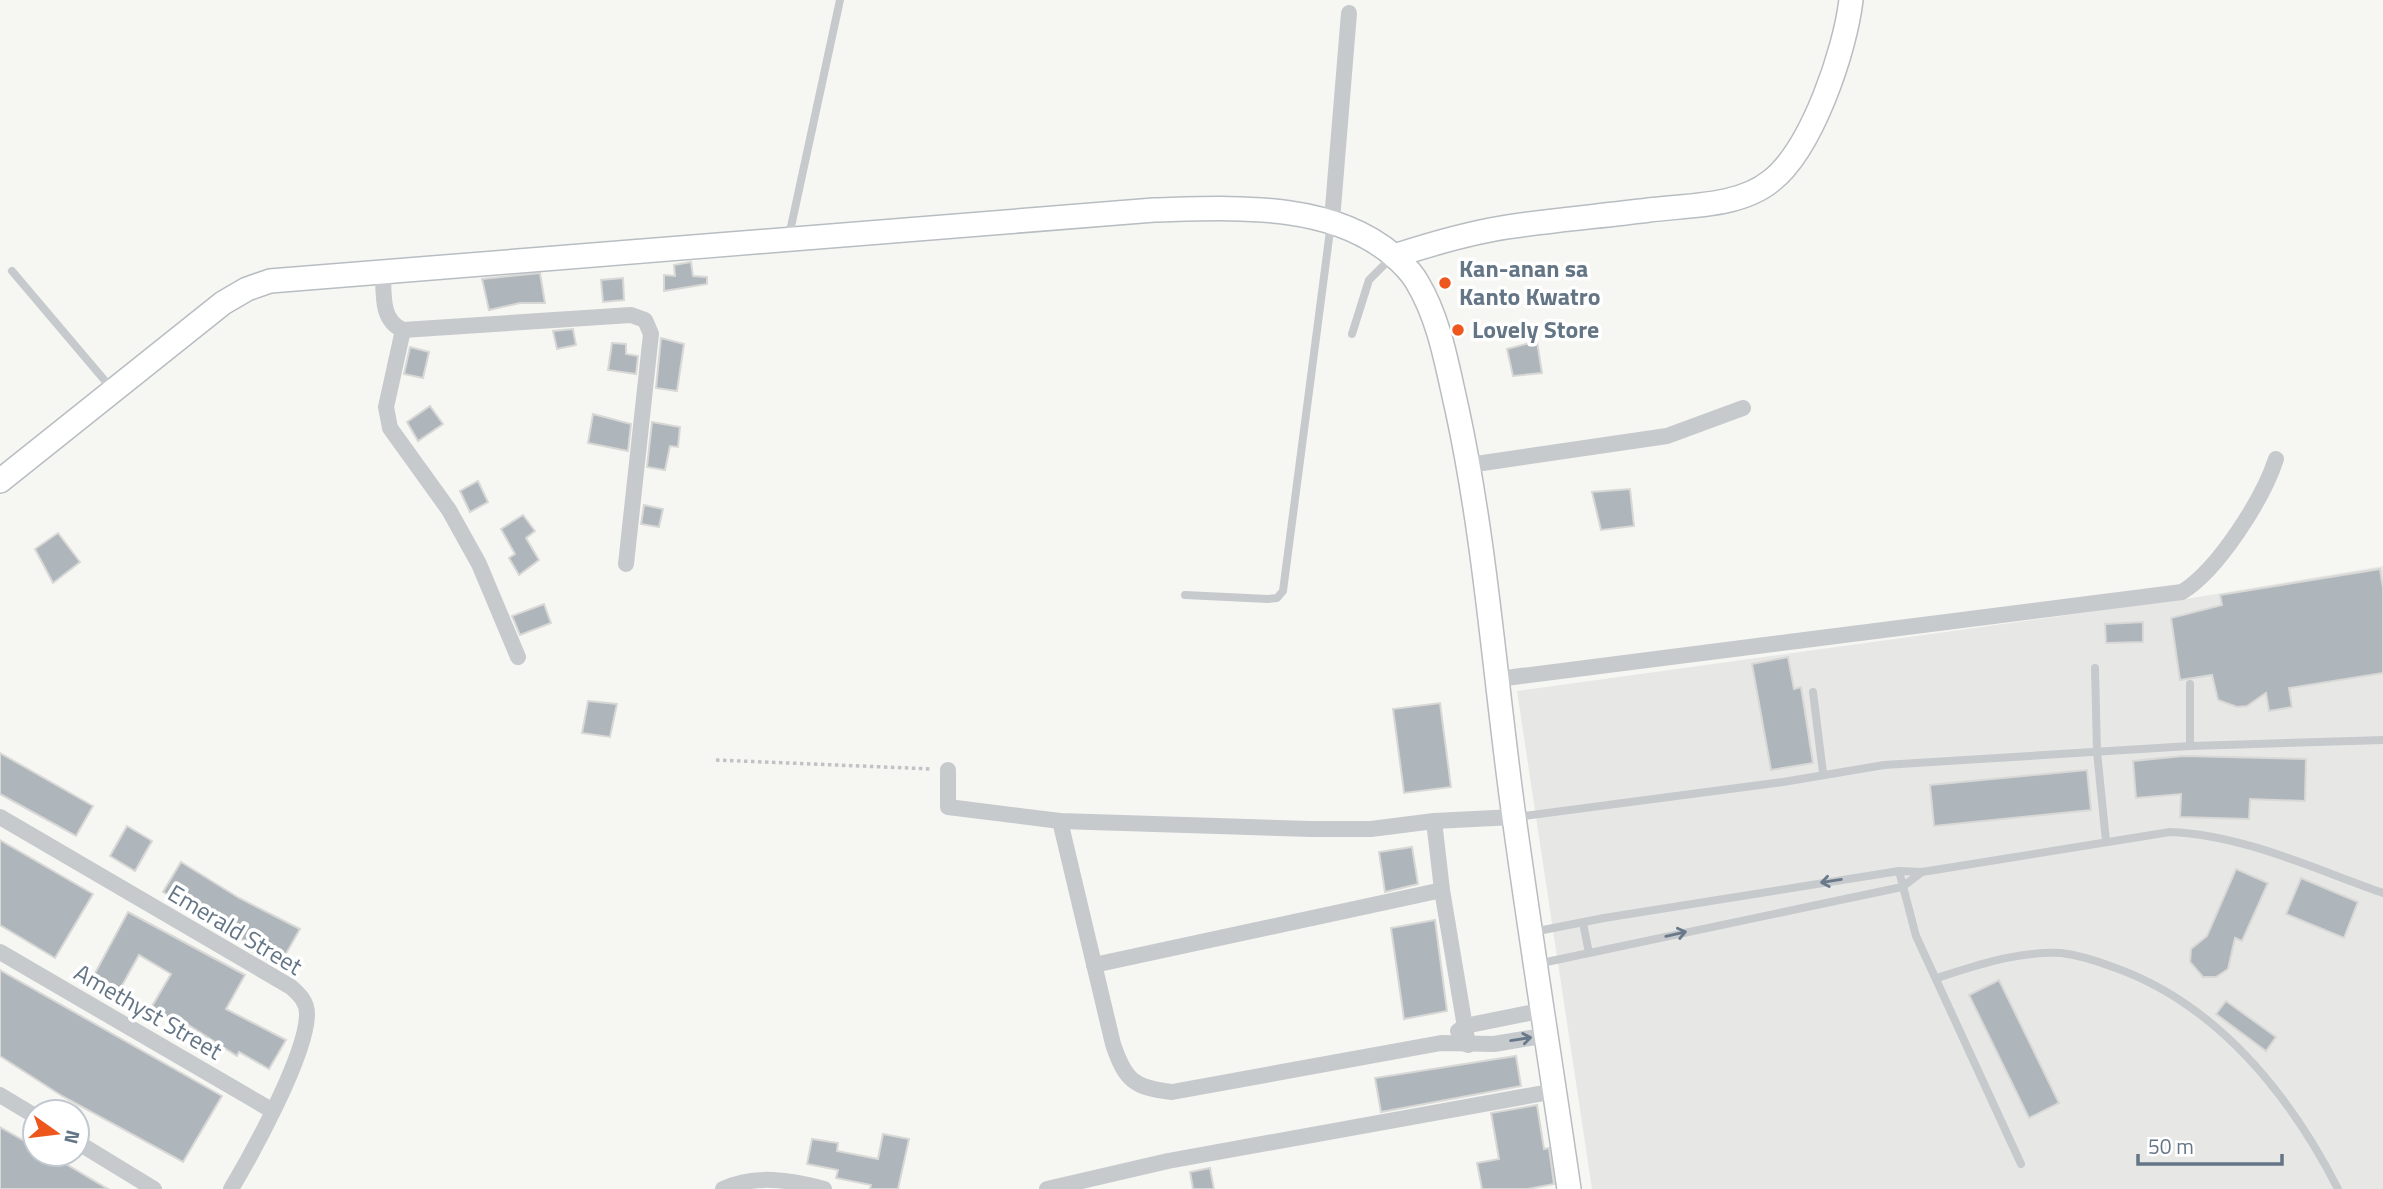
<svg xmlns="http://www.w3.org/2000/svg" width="2383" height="1189" font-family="'Titillium Web',sans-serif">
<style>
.built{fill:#e7e8e6}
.building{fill:#aeb5bb;stroke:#d8d8d6;stroke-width:2}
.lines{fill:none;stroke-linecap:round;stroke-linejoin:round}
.secondary-casing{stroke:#b8bdc2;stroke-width:26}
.path{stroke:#c0c2c4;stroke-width:3.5;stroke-dasharray:3.5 3.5;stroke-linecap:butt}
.lane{stroke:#c6cacd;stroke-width:8}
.street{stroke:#c6cacd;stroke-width:16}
.secondary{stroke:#fff;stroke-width:23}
.oneway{stroke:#69798a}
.poi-dot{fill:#ed561c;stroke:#fff;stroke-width:2.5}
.labels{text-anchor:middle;stroke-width:7;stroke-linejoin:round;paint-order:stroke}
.poi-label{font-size:24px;font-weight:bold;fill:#647586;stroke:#fff;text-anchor:start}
.street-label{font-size:24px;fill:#647586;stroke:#fff}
</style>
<rect width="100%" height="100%" fill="#f6f7f3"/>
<path class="built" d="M2383,566V1189H1592L1517,691L2192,598Z"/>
<g class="building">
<path d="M691,262L693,276L707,277V284L664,291V275L675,276L674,265Z"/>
<path d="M540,273L545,303H520L489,310L482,279Z"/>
<path d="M623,278L624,300L603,302L601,280Z"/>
<path d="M573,329L576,345L557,349L553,331Z"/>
<path d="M661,338L684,344L677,391L656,388Z"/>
<path d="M1537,341L1542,373L1513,376L1507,349Z"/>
<path d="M612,343L626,344V354L638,356L636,374L608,370Z"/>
<path d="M410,347L429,352L423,378L404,374Z"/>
<path d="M430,406L443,424L418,441L407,422Z"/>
<path d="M593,414L631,424L628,451L588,443Z"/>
<path d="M652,422L680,427L678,447L670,446L665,470L647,467Z"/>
<path d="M478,481L488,502L470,512L460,491Z"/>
<path d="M1630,489L1634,526L1601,530L1592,492Z"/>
<path d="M644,505L663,509L659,527L641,524Z"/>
<path d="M523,515L535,531L526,538L539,560L519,575L509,558L515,554L501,529Z"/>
<path d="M58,533L80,562L53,583L35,549Z"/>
<path d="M2380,569L2383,588V673L2289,688L2292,707L2269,711L2266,693L2247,706L2237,707L2218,700L2212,675L2180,680L2171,618L2222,605L2220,595Z"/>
<path d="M544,604L551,623L520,635L512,616Z"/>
<path d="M2143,622V642L2106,643L2105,624Z"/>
<path d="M1788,657L1794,689L1801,687L1813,763L1771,770L1752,664Z"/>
<path d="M588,701L617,704L610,737L582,733Z"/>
<path d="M1440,703L1451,787L1404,793L1393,709Z"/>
<path d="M0,753L93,806L76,836L0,794Z"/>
<path d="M2183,756L2306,759L2305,801L2250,799L2249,819L2180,817L2181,794L2136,798L2133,761Z"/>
<path d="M2087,770L2091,810L1934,826L1930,785Z"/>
<path d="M127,826L152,841L135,871L110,856Z"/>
<path d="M0,840L93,894L55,958L0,925Z"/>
<path d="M1412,847L1418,884L1385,892L1379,852Z"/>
<path d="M181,862L239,898L300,929L279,966L250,950L252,946L163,892Z"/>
<path d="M2236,869L2268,883L2242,941L2235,938L2228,969L2216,977H2203L2190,962L2191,949L2207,936Z"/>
<path d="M2301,878L2358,902L2344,938L2286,914Z"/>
<path d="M128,912L245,975L226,1009L286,1040L269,1069L239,1052L237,1056L179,1019L177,1023L151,1008L171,974L139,955L120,989L94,975Z"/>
<path d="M1435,920L1447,1011L1404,1019L1391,928Z"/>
<path d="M0,970L222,1096L183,1162L62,1096L0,1056Z"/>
<path d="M1999,980L2059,1103L2029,1118L1969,995Z"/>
<path d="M2226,1001L2276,1037L2266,1051L2216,1014Z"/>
<path d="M1516,1056L1521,1086L1381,1112L1375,1078Z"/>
<path d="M1537,1105L1544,1149L1549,1148L1554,1184L1528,1189H1482L1477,1163L1499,1159L1491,1113Z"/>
<path d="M0,1127L35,1147V1154H49L108,1189H0Z"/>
<path d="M883,1134L909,1139L898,1189H870L871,1185L836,1178L838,1170L807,1164L812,1139L838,1143L837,1151L878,1159Z"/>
<path d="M1210,1168L1214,1189H1193L1190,1172Z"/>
</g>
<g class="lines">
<defs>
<g id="secondary">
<path d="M1394,256C1431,244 1468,233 1507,227C1554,220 1602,216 1649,210C1688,205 1739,207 1771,181C1812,149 1845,51 1851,0"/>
<path d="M0,481L223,303L247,289L270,281L1154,210C1233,208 1329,201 1393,255C1401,262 1412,273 1417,282C1440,320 1447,366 1457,409C1486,543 1495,681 1514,817C1531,941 1551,1065 1569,1189"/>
</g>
</defs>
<use href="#secondary" class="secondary-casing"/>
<path class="path" d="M716,760L932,769"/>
<g class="lane">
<path d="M789,236L840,0"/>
<path d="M12,271L112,389"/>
<path d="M1352,334L1369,280L1391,258"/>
<path d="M1185,595L1268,599L1277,598L1283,591L1331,223"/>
<path d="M2095,668L2097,752L2106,841"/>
<path d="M2190,684V746"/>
<path d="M1813,692L1823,773"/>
<path d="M1516,817L1783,782L1884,765L2190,746L2383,740"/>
<path d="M1899,871L1916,936L2021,1164"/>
<path d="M1583,923L1589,953"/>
<path d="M1533,932L1604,918L1899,871L1922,872L2170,832C2244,835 2314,869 2383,893"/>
<path d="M1537,964L1902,887L1922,872"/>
<path d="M1937,978C1978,965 2017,951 2061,953C2078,955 2097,961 2113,967C2216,1003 2289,1093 2338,1189"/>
</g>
<g class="street">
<path d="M1332,220L1349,13"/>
<path d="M383,271C384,293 380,320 403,330L631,315L645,320L651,334L626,564"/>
<path d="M403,330L386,407L390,428L449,510L479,564L518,657"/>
<path d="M1469,465L1667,436L1743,408"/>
<path d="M1498,679L2182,592C2218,570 2263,499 2276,459"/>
<path d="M948,770V807L1060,821L1310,829H1371L1434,821L1514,817"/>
<path d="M0,817L291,987C300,995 307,1002 307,1014C307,1054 252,1154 231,1189"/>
<path d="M1060,821L1113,1044C1125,1080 1134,1088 1172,1092L1441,1043L1494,1044L1548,1035"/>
<path d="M1434,821L1442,890L1468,1045"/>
<path d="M0,952L273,1111"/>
<path d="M1094,965L1442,890"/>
<path d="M1458,1031L1465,1026L1544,1010"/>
<path d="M0,1095L35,1116"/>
<path d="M77,1142L154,1189"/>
<path d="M723,1189C755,1174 791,1180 824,1189"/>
<path d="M1047,1189L1168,1161L1555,1091"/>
</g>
<use href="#secondary" class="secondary"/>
</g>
<defs><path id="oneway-shaft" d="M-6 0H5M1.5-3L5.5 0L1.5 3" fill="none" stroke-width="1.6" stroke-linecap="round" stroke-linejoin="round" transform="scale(1.75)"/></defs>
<g class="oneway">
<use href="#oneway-shaft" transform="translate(1831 881) rotate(171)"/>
<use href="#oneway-shaft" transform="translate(1676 934) rotate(-13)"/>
<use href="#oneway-shaft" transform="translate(1521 1039) rotate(-9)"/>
</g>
<g class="poi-dot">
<circle cx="1445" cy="283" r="7"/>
<circle cx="1458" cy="330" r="7"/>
</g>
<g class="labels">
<g class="poi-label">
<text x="1459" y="277">Kan-anan sa<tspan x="1459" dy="28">Kanto Kwatro</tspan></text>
<text x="1472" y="338">Lovely Store</text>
</g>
<g class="street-label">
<text transform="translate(235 930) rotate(31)" y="8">Emerald Street</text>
<text transform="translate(148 1012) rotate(30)" y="8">Amethyst Street</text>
</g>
</g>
<g transform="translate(56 1133) rotate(104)"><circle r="33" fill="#ffffff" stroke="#c1c8cf" stroke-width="2"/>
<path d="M0-5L12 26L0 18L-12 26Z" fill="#ed561c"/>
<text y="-10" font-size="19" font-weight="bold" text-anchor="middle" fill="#647586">N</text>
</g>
<path d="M2138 1154v10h144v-10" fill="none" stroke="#647586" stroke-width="3.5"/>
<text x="2148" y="1154" font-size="21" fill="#647586" stroke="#ffffff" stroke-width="5" paint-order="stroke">50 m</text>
</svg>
